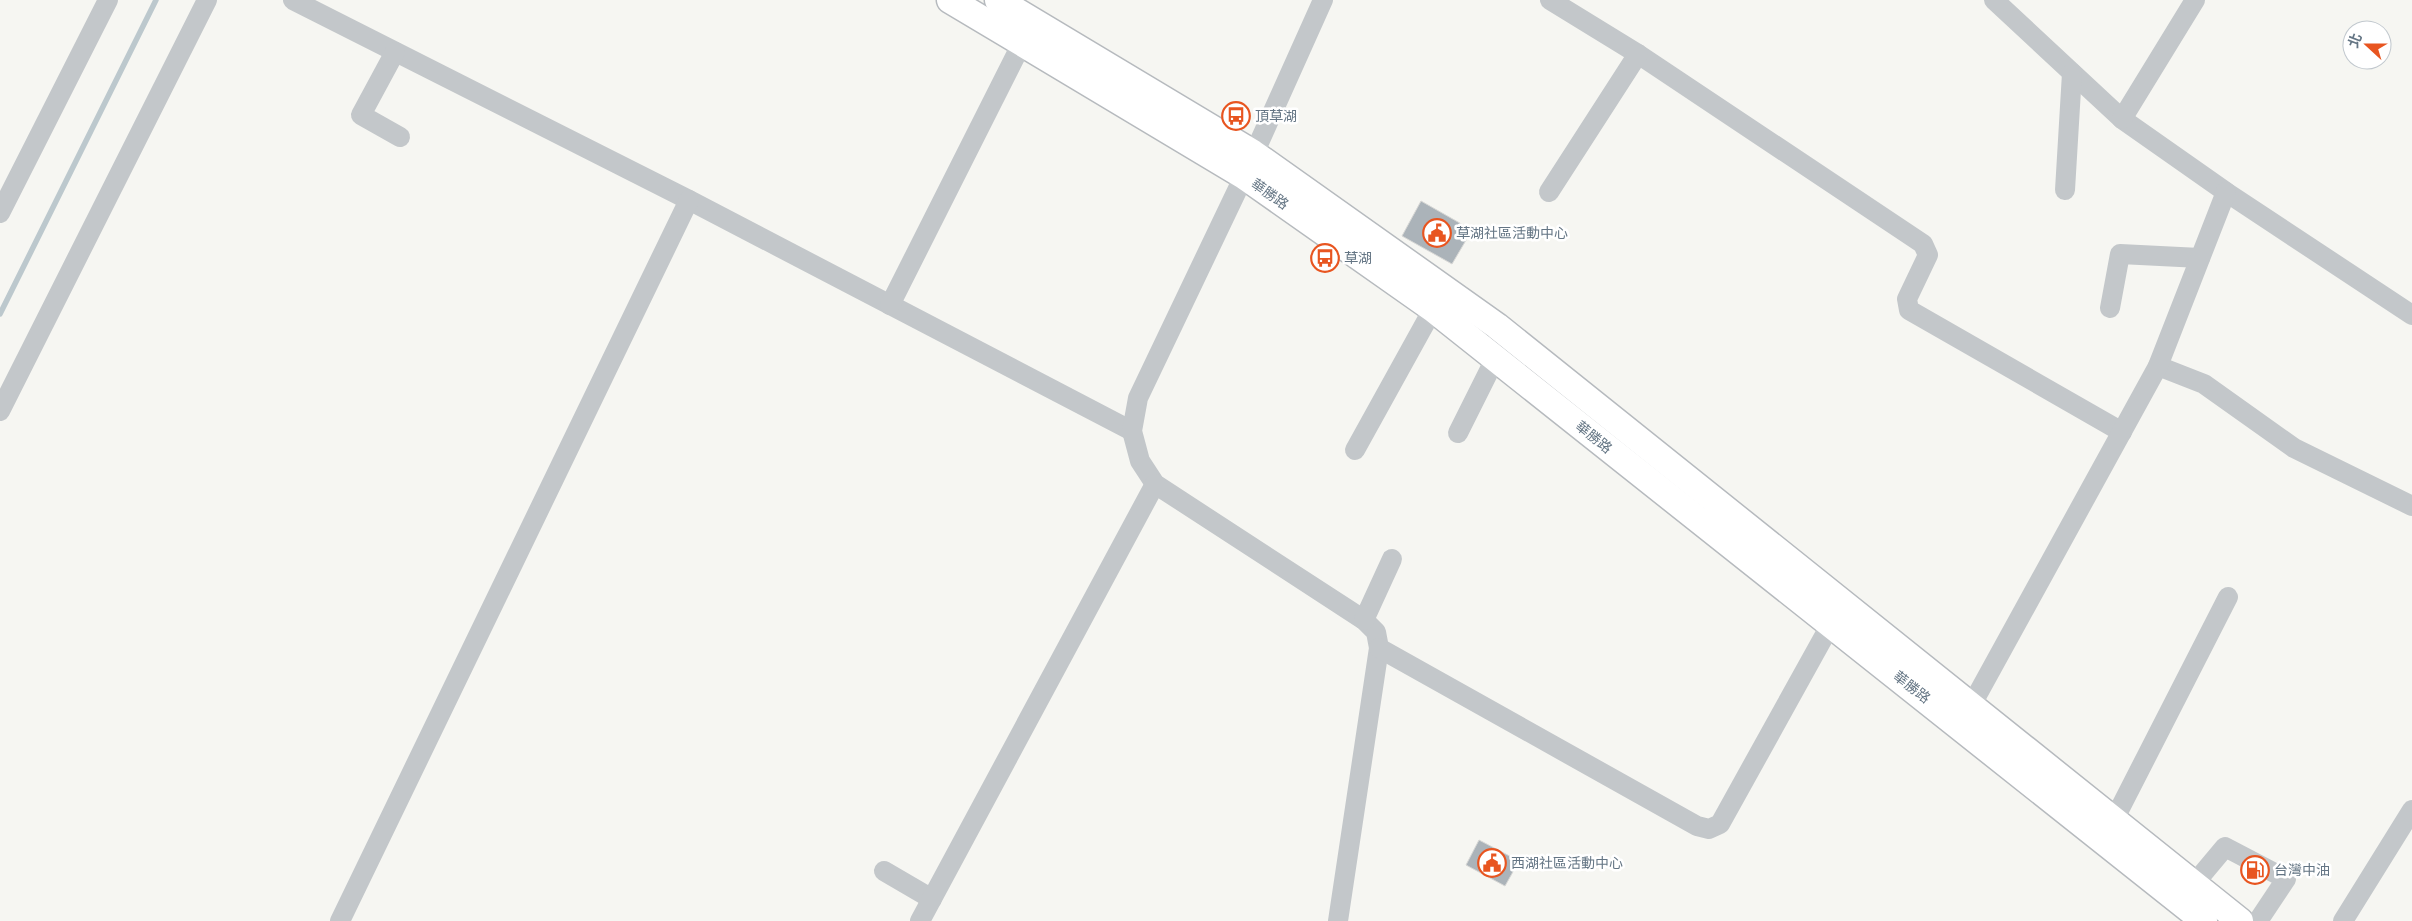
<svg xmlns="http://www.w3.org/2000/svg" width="2412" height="921" font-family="Montserrat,'Noto Sans TC',sans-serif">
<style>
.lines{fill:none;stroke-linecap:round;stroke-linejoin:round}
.stream{stroke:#bcc8cd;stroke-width:5.5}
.building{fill:#abb3b9;stroke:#d7d7d5}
.major-casing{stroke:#b6babe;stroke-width:29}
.minor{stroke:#c3c7ca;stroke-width:20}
.major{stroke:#fff;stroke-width:26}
.labels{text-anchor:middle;stroke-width:5;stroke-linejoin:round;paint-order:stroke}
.poi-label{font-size:14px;fill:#647584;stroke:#fff;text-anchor:start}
.street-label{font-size:14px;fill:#647584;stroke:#fff}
</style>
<rect width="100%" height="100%" fill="#f6f6f2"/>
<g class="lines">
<path class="stream" d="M0,314L156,0"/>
</g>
<g class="building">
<path d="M1421,201L1472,230L1452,264L1402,236Z"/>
<path d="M1479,840L1519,861L1505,886L1466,865Z"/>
</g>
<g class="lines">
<defs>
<g id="major">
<path d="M950,0L1244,176L1433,309L2204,921"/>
<path d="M998,0L1253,153L1497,326L2240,921"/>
</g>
</defs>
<use href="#major" class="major-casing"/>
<g class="minor">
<path d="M293,0L689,200L1132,431"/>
<path d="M1323,0L1244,176L1138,398L1132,431L1140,461L1155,484L1364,620L1376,632L1379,648L1338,921"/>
<path d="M1550,0L1638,54L1923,244L1928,255L1907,299L1909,310L2122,432"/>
<path d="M1994,0L2122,119L2226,192L2412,315"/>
<path d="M395,52L361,115L400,137"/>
<path d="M2122,119L2195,0"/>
<path d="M2065,190L2072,73"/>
<path d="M1549,192L1638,54"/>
<path d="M0,213L108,0"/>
<path d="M890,305L1022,43"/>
<path d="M2110,308L2120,254L2200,258"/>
<path d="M2158,366L2204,384L2294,448L2412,506"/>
<path d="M0,411L207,0"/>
<path d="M1458,433L1496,357"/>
<path d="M1355,450L1433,309"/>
<path d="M1364,620L1392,559"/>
<path d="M1379,648L1697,826L1709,829L1720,824L1837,613"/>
<path d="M1965,717L2158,366L2226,192"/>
<path d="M2114,820L2228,597"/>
<path d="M884,871L932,899"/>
<path d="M2194,884L2225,847L2286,879L2258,921"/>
<path d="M340,921L689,200"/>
<path d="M920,921L1155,484"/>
<path d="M2343,921L2412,810"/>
</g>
<use href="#major" class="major"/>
</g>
<defs>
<symbol id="bus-ring" viewBox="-11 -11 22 22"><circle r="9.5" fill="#fff" stroke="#e85520" stroke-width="1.5"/><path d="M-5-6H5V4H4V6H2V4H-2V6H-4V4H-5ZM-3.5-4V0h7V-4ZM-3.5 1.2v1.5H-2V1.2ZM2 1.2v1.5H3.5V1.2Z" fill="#e85520"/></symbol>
<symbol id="civic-ring" viewBox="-11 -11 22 22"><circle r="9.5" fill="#fff" stroke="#e85520" stroke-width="1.5"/><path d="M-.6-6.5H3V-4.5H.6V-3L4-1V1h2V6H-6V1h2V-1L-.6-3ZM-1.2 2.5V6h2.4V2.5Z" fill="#e85520"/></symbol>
<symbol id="fuel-ring" viewBox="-11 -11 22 22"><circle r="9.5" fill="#fff" stroke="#e85520" stroke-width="1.5"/><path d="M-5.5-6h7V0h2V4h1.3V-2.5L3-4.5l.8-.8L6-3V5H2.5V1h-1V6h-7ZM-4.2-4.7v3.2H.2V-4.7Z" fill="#e85520"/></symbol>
</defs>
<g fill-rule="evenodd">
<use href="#bus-ring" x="1220" y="100" width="32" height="32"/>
<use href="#civic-ring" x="1421" y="217" width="32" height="32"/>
<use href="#bus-ring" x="1309" y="242" width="32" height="32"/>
<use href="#civic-ring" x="1476" y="847" width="32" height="32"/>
<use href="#fuel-ring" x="2239" y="854" width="32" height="32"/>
</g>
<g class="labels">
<g class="poi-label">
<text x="1255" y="121">頂草湖</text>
<text x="1456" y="238">草湖社區活動中心</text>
<text x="1344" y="263">草湖</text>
<text x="1511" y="868">西湖社區活動中心</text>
<text x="2274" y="875">台灣中油</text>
</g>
<g class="street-label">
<text transform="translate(1270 194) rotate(35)" y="5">華勝路</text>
<text transform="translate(1594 437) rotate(39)" y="5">華勝路</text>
<text transform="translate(1912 687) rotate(38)" y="5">華勝路</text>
</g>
</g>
<g transform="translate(2367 45) rotate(291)"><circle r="24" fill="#ffffff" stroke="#c1c8ce"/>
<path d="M0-4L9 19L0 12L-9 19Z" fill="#e85520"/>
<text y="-8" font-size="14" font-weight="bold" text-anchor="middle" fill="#647584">北</text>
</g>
</svg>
